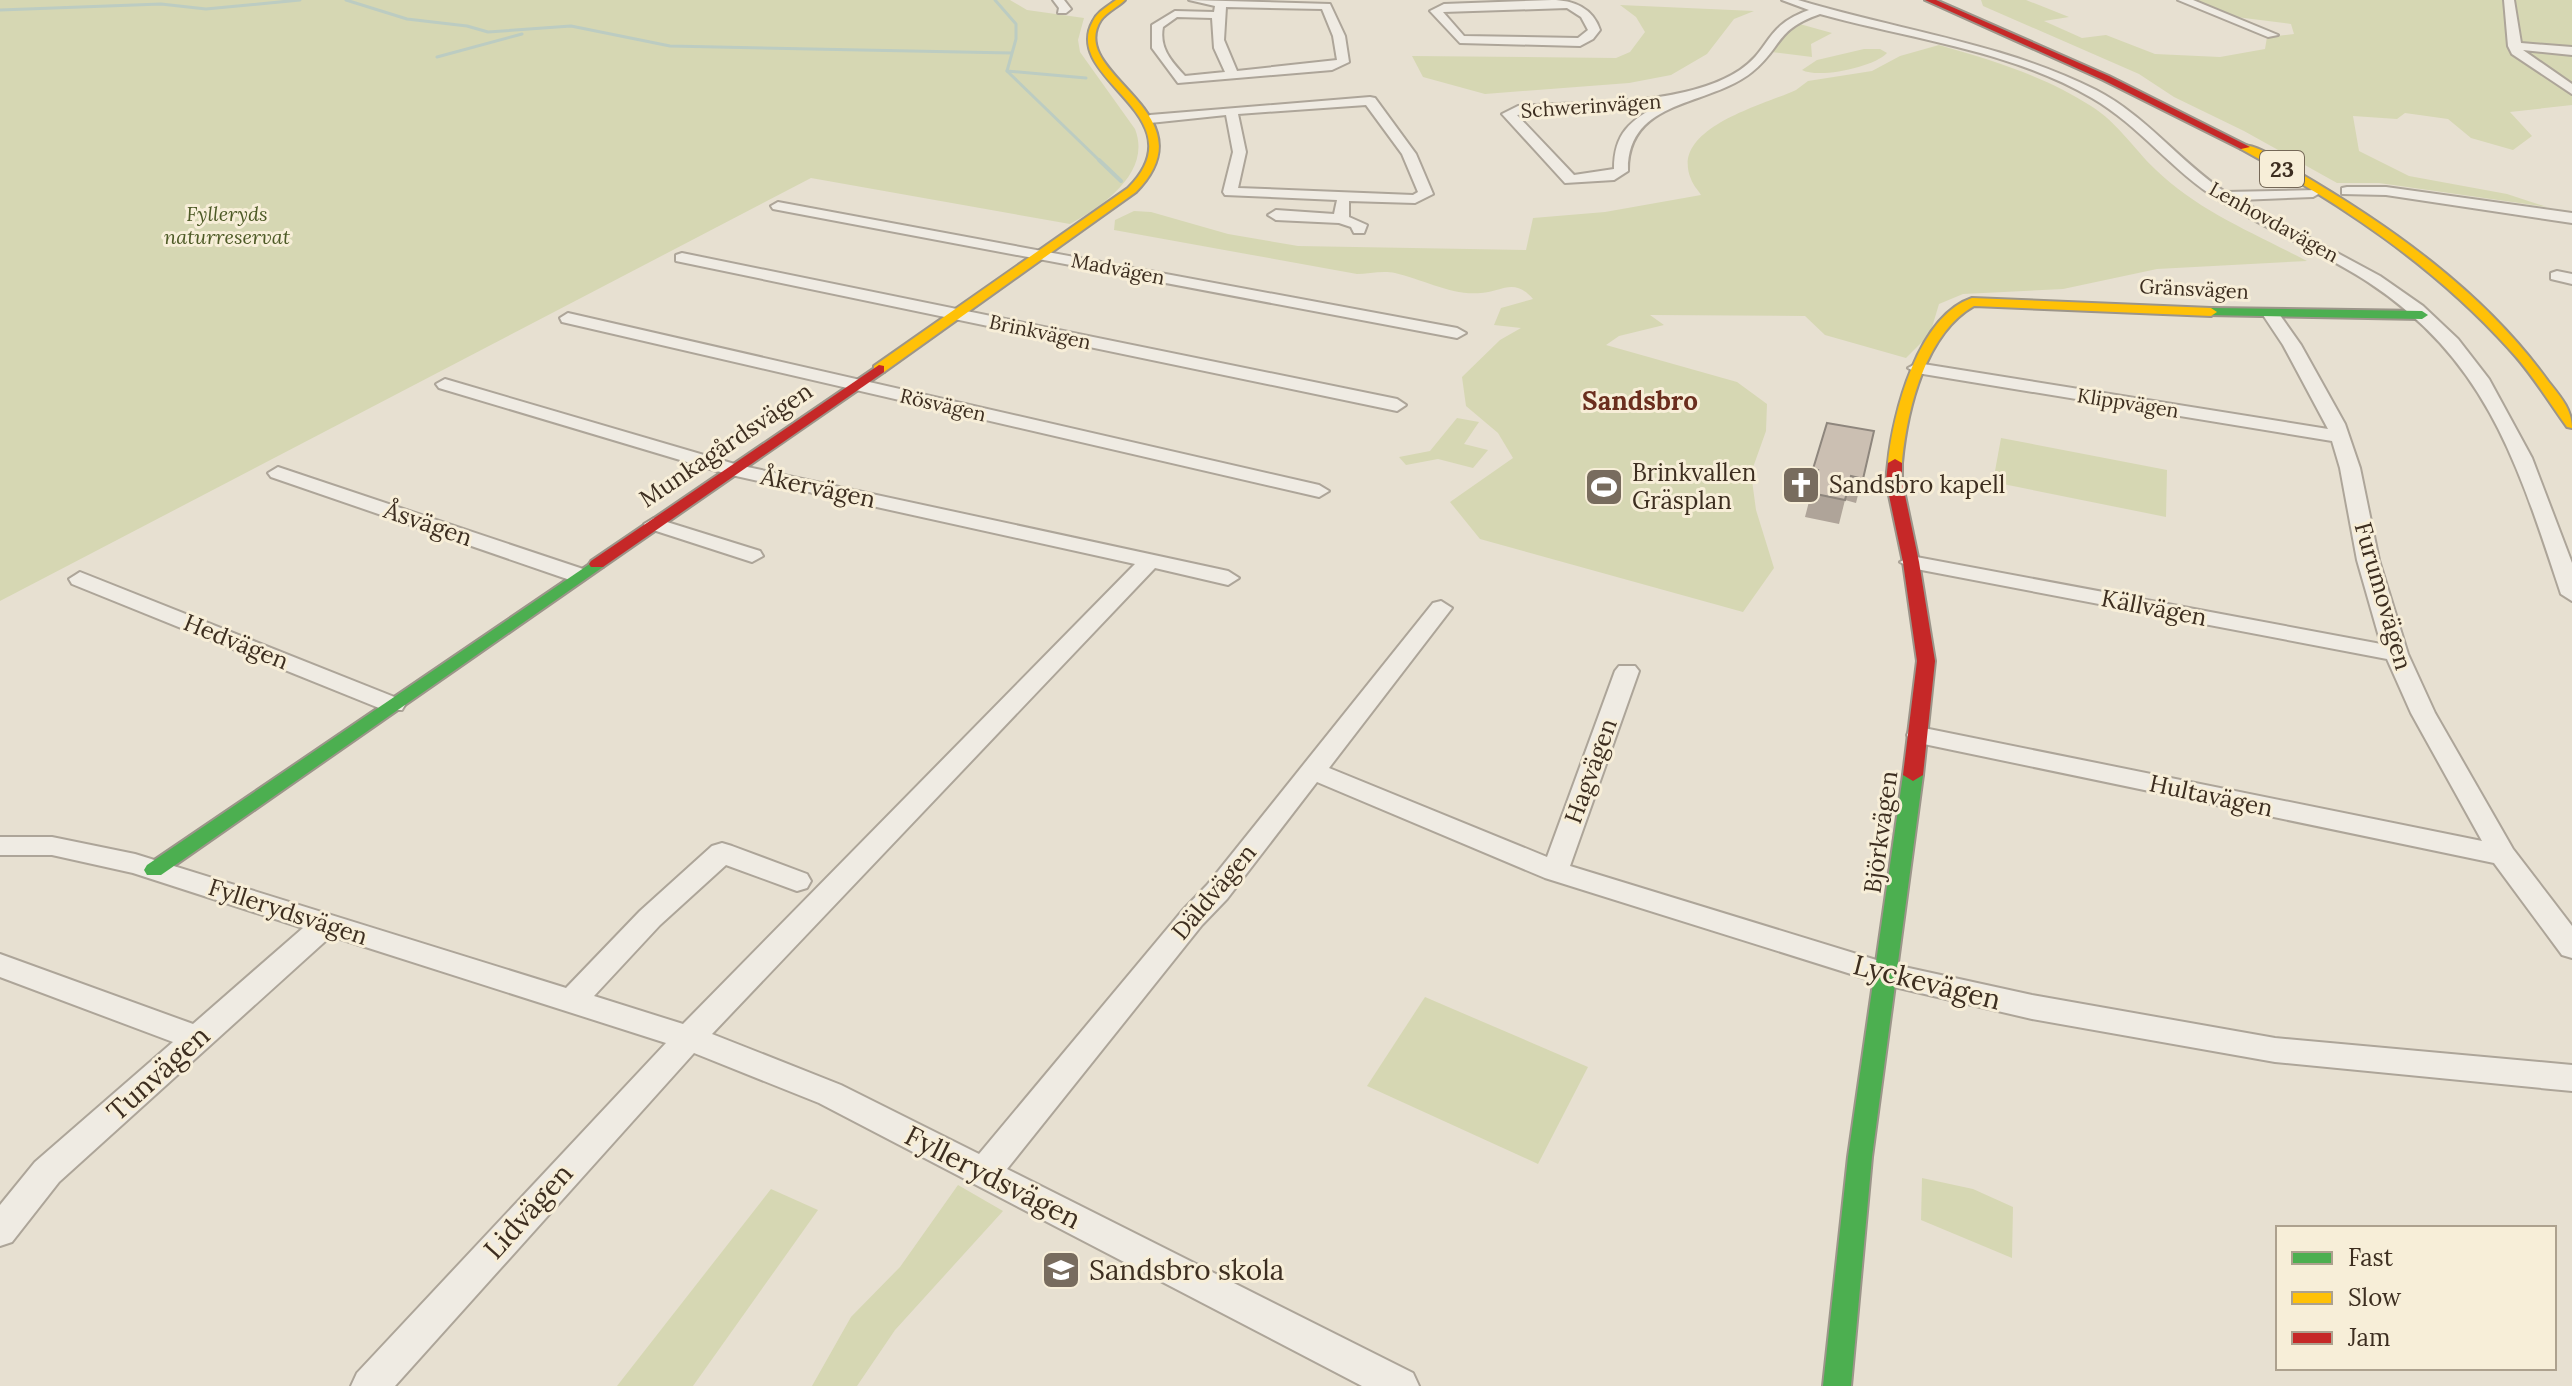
<svg xmlns="http://www.w3.org/2000/svg" width="2572" height="1386" font-family="Lora,serif">
<style>
.green{fill:#d6d7b3}
.lines{fill:none;stroke-linecap:round;stroke-linejoin:round}
.stream-far1{stroke:#bcccc2;stroke-width:3}
.stream{stroke:#bcccc2;stroke-width:4}
.street-casing{stroke:#ada599;stroke-width:4}
.fast-casing{stroke:#9c958a;stroke-width:4}
.slow-casing{stroke:#9c958a;stroke-width:4}
.jam-casing{stroke:#9c958a;stroke-width:4}
.street{fill:#efebe3;fill-rule:evenodd}
.fast{fill:#4caf50;fill-rule:evenodd}
.slow{fill:#ffc107;fill-rule:evenodd}
.jam{fill:#c62828;fill-rule:evenodd}
.wall{fill:#afa499}
.building{fill:#cbbfb2;stroke:#8e867d;stroke-width:2}
.labels{text-anchor:middle;stroke-width:6;stroke-linejoin:round;paint-order:stroke}
.far-street-label{font-size:20px;fill:#3d2e20;stroke:#f7eed8}
.far-park-label{font-size:20px;font-style:italic;fill:#4d5a26;stroke:#f7eed8}
.shield{fill:#f7eed8;stroke:#756857;stroke-width:2}
.shield-label{font-size:22px;font-weight:bold;fill:#3d2e20}
.street-label{font-size:24px;fill:#3d2e20;stroke:#f7eed8}
.poi-label{font-size:24px;fill:#3d2e20;stroke:#f7eed8;text-anchor:start}
.far-district-label{font-size:26px;font-weight:bold;fill:#6b2e1e;stroke:#f7eed8}
.near-street-label{font-size:28px;fill:#3d2e20;stroke:#f7eed8}
.near-poi-label{font-size:28px;fill:#3d2e20;stroke:#f7eed8;text-anchor:start}
</style>
<rect width="100%" height="100%" fill="#e7e0d1"/>
<g class="green">
<path d="M0,0H1010L1027,10L1084,18L1078,40L1080,52L1135,129C1152,172 1103,206 1070,224L811,178L0,601Z"/>
<path d="M1981,0H2026L2069,17L2044,21L2082,38L2106,35L2155,54L2220,57L2265,49L2267,37L2294,34L2291,24L2236,17L2191,0H2572V105L2510,112L2532,136L2513,150L2471,138L2448,119L2405,113L2397,119L2353,116L2359,151L2409,176L2507,194L2547,207L2379,183H2337L2244,131L2174,97L2139,74L1983,6Z"/>
<path d="M1620,5L1754,11L1734,19L1707,54L1671,75L1629,83L1485,94L1423,77L1412,56L1616,58L1630,52L1645,32L1636,17Z"/>
<path d="M1796,23L1832,33L1811,44L1812,57L1771,52L1783,34Z"/>
<path d="M1939,45C1991,60 2045,76 2091,106C2118,123 2133,148 2156,170C2198,211 2256,234 2307,261L2157,269L2063,289L1963,294L1939,304L1930,334L1906,358L1825,335L1805,316L1650,315L1664,325L1619,336L1606,345L1737,382L1767,404L1766,431L1751,473L1756,510L1774,568L1743,612L1480,539L1450,502L1513,458L1498,433L1466,406L1462,377L1500,340L1521,328L1494,325L1501,308L1533,299C1514,277 1502,292 1481,293C1452,296 1422,279 1395,273C1383,270 1368,274 1357,274L1114,230L1115,220L1134,211L1151,212L1228,234L1298,246L1526,250L1533,218L1605,212L1701,195C1698,190 1693,185 1691,179C1669,128 1764,105 1796,90L1808,81L1872,71L1900,56Z"/>
<path d="M1864,49H1880L1887,53C1874,67 1819,79 1802,70L1817,60Z"/>
<path d="M1457,418L1479,422L1464,444L1488,450L1473,468L1438,459L1406,465L1399,457L1430,451Z"/>
<path d="M2001,438L2167,470L2166,517L1993,482Z"/>
<path d="M1425,997L1588,1067L1538,1164L1367,1086Z"/>
<path d="M1922,1178L1973,1189L2013,1207L2012,1258L1921,1220Z"/>
<path d="M958,1185L1003,1211L895,1330L857,1386H812L851,1317L900,1267Z"/>
<path d="M771,1189L818,1210L693,1386H617Z"/>
</g>
<g class="lines">
<g class="stream-far1">
<path d="M346,0L407,19L467,26L488,32L571,26L670,46L1011,53"/>
<path d="M995,0L1016,24V39L1007,71L1101,162"/>
<path d="M0,10L161,4L206,9L300,0"/>
<path d="M437,57L522,34"/>
<path d="M1007,71L1086,78"/>
</g>
<path class="stream" d="M1099,160L1121,181"/>
<defs>
<g id="street">
<path d="M1053,0H1064L1071,9L1066,13H1058L1059,8Z"/>
<path d="M1189,0L1330,4L1345,36L1349,62L1332,70L1178,83L1152,48V25L1175,11L1214,12L1215,6ZM1226,7L1322,9L1333,36L1337,60L1237,71L1224,40ZM1177,17L1212,18L1214,48L1225,72L1185,76C1171,61 1159,48 1163,27Z"/>
<path d="M1552,0C1573,0 1593,8 1600,30L1593,39L1580,46L1460,43L1430,11L1444,4ZM1567,8L1581,17L1588,30L1578,38L1464,36L1443,12Z"/>
<path d="M1782,0H1798C1897,30 2003,43 2096,90C2145,115 2179,161 2225,192L2318,190L2320,193L2313,197L2239,200L2380,276L2423,306L2458,339L2489,379L2532,458L2572,563V601L2561,594C2518,465 2488,361 2368,282C2320,251 2267,230 2219,200C2172,171 2139,125 2092,98C2010,50 1910,39 1820,14C1774,30 1783,47 1752,72C1709,107 1627,98 1628,171L1614,180L1565,183L1502,114L1518,106C1585,101 1684,107 1740,70C1771,49 1764,26 1809,10ZM1660,104C1630,121 1614,133 1614,169L1574,175L1517,115Z"/>
<path d="M2178,0H2193L2278,35L2268,37Z"/>
<path d="M2504,0H2514L2521,43L2572,47V55L2523,50L2572,84V94L2512,54L2508,46Z"/>
<path d="M1370,97L1375,98L1416,154L1433,194L1415,203L1349,201V217L1367,225L1364,233H1354L1351,227L1339,223L1276,220L1268,215L1276,210L1334,214L1337,200L1225,195L1223,192L1233,152L1226,115L1150,123L1143,119L1150,115ZM1366,105L1402,154L1418,192L1413,195L1238,188L1246,152L1238,114Z"/>
<path d="M2347,187H2386L2572,213V223L2386,195L2342,194V188Z"/>
<path d="M778,202L1457,328L1466,333L1457,338L773,209L771,206Z"/>
<path d="M682,253L1397,399L1406,405L1397,411L676,261V255Z"/>
<path d="M2557,271L2572,274V284L2551,279V273Z"/>
<path d="M2271,310L2277,311L2301,345L2345,424L2360,468L2379,560L2408,654L2435,713L2513,849L2572,926V958L2562,955L2494,863L1919,743L1910,741L1907,735L1910,729L1919,727L2482,841L2411,713L2387,659L1911,568L1900,562L1911,556L2381,644L2357,560L2340,468L2332,441L1917,373L1908,368L1917,363L2328,429L2283,345L2263,315Z"/>
<path d="M568,313L1319,485L1329,491L1319,497L562,322L560,318Z"/>
<path d="M445,379L738,465L1228,571L1239,578L1228,585L1155,568L712,1034L841,1085L979,1154L1182,911L1207,885L1433,603L1441,601L1452,608L1329,768L1547,857L1615,671L1619,666H1635L1639,671L1570,866L1886,963L2032,995L2275,1038L2572,1065V1091L2275,1062L2032,1019L1886,985L1545,878L1317,782L1227,899L1202,925L1007,1169L1413,1373L1419,1386H1362L819,1103L694,1053L395,1386H351L357,1373L666,1043L331,936L59,1182L12,1242L0,1246V1205L35,1162L173,1042L0,977V954L193,1024L303,928L133,873L52,855H0V837H52L135,854L566,988L640,911L712,846L722,843L732,846L807,874L811,881L807,888L797,891L726,865L660,925L594,996L683,1024L1135,564L727,474L439,388L436,384Z"/>
<path d="M278,467L586,570L589,575L578,582L570,580L271,477L268,473Z"/>
<path d="M654,518L760,551L763,556L752,562L647,528L644,524Z"/>
<path d="M80,572L402,700L405,705L402,710H384L72,584L69,579Z"/>
</g>
<g id="fast">
<path d="M2211,308L2422,311L2428,315L2422,319L2207,315L2205,312Z"/>
<path d="M597,559L603,561L605,564L603,567L161,875H147L144,870L147,865Z"/>
<path d="M1913,769L1923,775L1872,1157L1851,1386H1823L1848,1157L1903,775Z"/>
</g>
<g id="slow">
<path d="M1116,0H1125C1118,7 1107,12 1101,20C1065,75 1214,112 1136,192L884,372H874V366L1128,188C1201,115 1060,80 1093,21C1097,12 1108,6 1116,0Z"/>
<path d="M2241,145C2258,144 2281,162 2296,171C2389,225 2484,292 2548,381C2560,396 2572,409 2572,428L2567,427C2548,401 2531,372 2509,349C2433,265 2340,203 2241,149Z"/>
<path d="M1972,298L2211,308L2217,312L2211,316L1974,306C1925,334 1907,410 1902,463L1895,467L1890,466L1888,463C1893,413 1918,316 1972,298Z"/>
</g>
<g id="jam">
<path d="M1925,0H1936L2109,76L2250,147L2241,149L2103,80Z"/>
<path d="M879,365L884,366V372L603,567H591L589,564L591,561Z"/>
<path d="M1895,459L1902,463V481L1919,562L1935,661L1923,775L1913,781L1903,775L1917,661L1903,562L1886,481L1888,463Z"/>
</g>
</defs>
<use href="#street" class="street-casing"/>
<use href="#fast" class="fast-casing"/>
<use href="#slow" class="slow-casing"/>
<use href="#jam" class="jam-casing"/>
<use href="#street" class="street"/>
<use href="#fast" class="fast"/>
<use href="#slow" class="slow"/>
<use href="#jam" class="jam"/>
</g>
<path class="wall" d="M1874,431L1856,503L1845,500L1839,524L1805,517L1811,494L1808,493L1813,469Z"/>
<path class="building" d="M1827,423L1874,431L1863,479L1851,476L1845,500L1811,493L1818,470L1813,469Z"/>
<defs>
<symbol id="church-square" viewBox="-11 -11 22 22"><rect x="-9" y="-9" width="18" height="18" rx="4" fill="#786c5e" stroke="#f7eed8"/><path d="M-1.2-6h2.4v3.5h3.3v2.4h-3.3V6h-2.4V-.1h-3.3v-2.4h3.3Z" fill="#fff"/></symbol>
<symbol id="stadium-square" viewBox="-11 -11 22 22"><rect x="-9" y="-9" width="18" height="18" rx="4" fill="#786c5e" stroke="#f7eed8"/><path d="M0-5a6.5 5 0 1 0 0 10a6.5 5 0 1 0 0-10ZM-3.5-1.8h7v3.6h-7Z" fill="#fff"/></symbol>
<symbol id="school-square" viewBox="-11 -11 22 22"><rect x="-9" y="-9" width="18" height="18" rx="4" fill="#786c5e" stroke="#f7eed8"/><path d="M0-5L7-2L0 1L-7-2ZM-4 1L0 2.5L4 1V4Q0 6-4 4Z" fill="#fff"/></symbol>
</defs>
<g fill-rule="evenodd">
<use href="#church-square" x="1779" y="463" width="44" height="44"/>
<use href="#stadium-square" x="1582" y="465" width="44" height="44"/>
<use href="#school-square" x="1039" y="1248" width="44" height="44"/>
</g>
<g class="labels">
<g class="far-street-label">
<text transform="translate(1591 106) rotate(-4)" y="7">Schwerinvägen</text>
<text transform="translate(2274 222) rotate(29)" y="7">Lenhovdavägen</text>
<text transform="translate(1118 269) rotate(11)" y="7">Madvägen</text>
<text transform="translate(2194 289) rotate(3)" y="7">Gränsvägen</text>
<text transform="translate(1040 332) rotate(12)" y="7">Brinkvägen</text>
<text transform="translate(2128 403) rotate(9)" y="7">Klippvägen</text>
<text transform="translate(943 405) rotate(13)" y="7">Rösvägen</text>
</g>
<g class="far-park-label">
<text x="227" y="221">Fylleryds<tspan x="227" dy="23">naturreservat</tspan></text>
</g>
<rect class="shield" x="2260" y="151" width="44" height="36" rx="6"/>
<g class="shield-label">
<text x="2282" y="177">23</text>
</g>
<g class="street-label">
<text transform="translate(726 445) rotate(-34)" y="8">Munkagårdsvägen</text>
<text transform="translate(818 488) rotate(12)" y="8">Åkervägen</text>
<text transform="translate(428 524) rotate(19)" y="8">Åsvägen</text>
<text transform="translate(2383 596) rotate(74)" y="8">Furumovägen</text>
<text transform="translate(2154 608) rotate(11)" y="8">Källvägen</text>
<text transform="translate(236 642) rotate(22)" y="8">Hedvägen</text>
<text transform="translate(1591 771) rotate(-70)" y="8">Hagvägen</text>
<text transform="translate(2211 796) rotate(12)" y="8">Hultavägen</text>
<text transform="translate(1881 832) rotate(-82)" y="8">Björkvägen</text>
<text transform="translate(1214 892) rotate(-50)" y="8">Däldvägen</text>
<text transform="translate(288 912) rotate(18)" y="8">Fyllerydsvägen</text>
</g>
<g class="poi-label">
<text x="1632" y="481">Brinkvallen<tspan x="1632" dy="28">Gräsplan</tspan></text>
<text x="1829" y="493">Sandsbro kapell</text>
</g>
<g class="far-district-label">
<text x="1640" y="410">Sandsbro</text>
</g>
<g class="near-street-label">
<text transform="translate(1927 982) rotate(14)" y="10">Lyckevägen</text>
<text transform="translate(158 1073) rotate(-42)" y="10">Tunvägen</text>
<text transform="translate(993 1177) rotate(27)" y="10">Fyllerydsvägen</text>
<text transform="translate(528 1211) rotate(-48)" y="10">Lidvägen</text>
</g>
<g class="near-poi-label">
<text x="1089" y="1280">Sandsbro skola</text>
</g>
</g>
<rect x="2276" y="1226" width="280" height="144" fill="#f7eed8" stroke="#ada18e" stroke-width="2"/>
<rect x="2292" y="1252" width="40" height="12" fill="#4caf50" stroke="#ada18e" stroke-width="2"/>
<text x="2348" y="1266" font-size="24" fill="#3d2e20">Fast</text>
<rect x="2292" y="1292" width="40" height="12" fill="#ffc107" stroke="#ada18e" stroke-width="2"/>
<text x="2348" y="1306" font-size="24" fill="#3d2e20">Slow</text>
<rect x="2292" y="1332" width="40" height="12" fill="#c62828" stroke="#ada18e" stroke-width="2"/>
<text x="2348" y="1346" font-size="24" fill="#3d2e20">Jam</text>
</svg>
